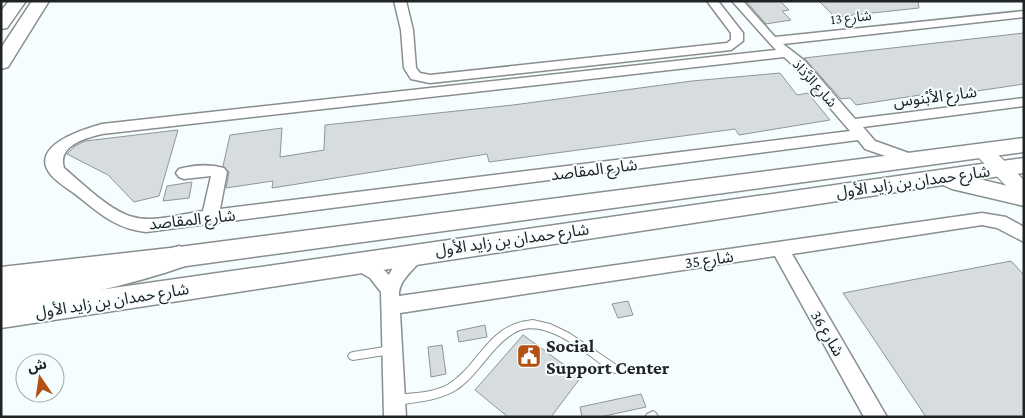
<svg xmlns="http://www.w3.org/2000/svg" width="1025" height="418" font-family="'Crimson Pro','Noto Sans Arabic',serif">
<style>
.building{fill:#d7ddde;stroke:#909696}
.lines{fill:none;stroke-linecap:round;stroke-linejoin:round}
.service-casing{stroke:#898e8f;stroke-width:2}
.minor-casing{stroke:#898e8f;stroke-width:3}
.tertiary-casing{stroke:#898e8f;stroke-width:2}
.secondary-casing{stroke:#898e8f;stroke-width:3}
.primary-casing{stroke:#898e8f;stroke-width:3}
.service{fill:#fff;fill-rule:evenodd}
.minor{fill:#fff;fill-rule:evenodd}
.tertiary{fill:#fff;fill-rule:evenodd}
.secondary{fill:#fff;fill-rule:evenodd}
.primary{fill:#fff;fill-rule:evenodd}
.labels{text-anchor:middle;stroke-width:4;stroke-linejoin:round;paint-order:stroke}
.far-street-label{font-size:14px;fill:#202323;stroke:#f6fdfe}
.street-label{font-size:16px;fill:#202323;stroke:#f6fdfe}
.near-poi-label{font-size:19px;font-weight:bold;fill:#202323;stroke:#f6fdfe;text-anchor:start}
</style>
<rect width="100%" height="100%" fill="#f6fdfe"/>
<g class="building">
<path d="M746,1H780L789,10L782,11L791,20L766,24Z"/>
<path d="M819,1H918L919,8L835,17Z"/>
<path d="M1024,33V84L937,97L933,93L856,105L850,98L841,99L804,58Z"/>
<path d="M780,73L797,95L808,93L830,120L739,135L735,129L489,162L487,154L272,188L273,181L226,188L229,172L223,166L230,135L282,128L280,157L324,150L325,125L513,105L692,81Z"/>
<path d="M178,130L159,196L134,202L108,175L67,154L75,146L85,141Z"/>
<path d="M192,182L189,198L163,201L167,186Z"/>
<path d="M1011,261L1024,275V417H926L843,293Z"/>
<path d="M628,301L633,315L618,318L612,304Z"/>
<path d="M485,325L487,337L459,342L457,331Z"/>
<path d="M523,335L581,377L551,417H508L475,390Z"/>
<path d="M442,345L446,374L431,377L428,347Z"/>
<path d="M641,394L646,407L600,417H582L580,407Z"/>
</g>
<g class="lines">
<defs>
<g id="service">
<path d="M533,320L550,324L569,333L618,366L620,369L618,372L615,373L612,372C589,356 550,320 520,330C512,333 504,340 498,346C484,360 473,379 456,390C438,401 416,402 396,405L393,403L391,400L393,397L396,395C413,393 434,393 449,384C475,368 487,332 518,323C523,321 528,321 533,320Z"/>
<path d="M391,346L394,347L396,350L394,353L391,354L353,360L350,359L348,356L350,353L353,352Z"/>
<path d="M653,411L656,413L658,417H645L647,414Z"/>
</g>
<g id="minor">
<path d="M394,1H406L413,30L416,68L420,73L430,75L727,43L731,40V33L707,1H718L743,33V41L731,50L430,83L411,79L404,68L401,30Z"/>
<path d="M732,1H743L775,37L1024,11V17L783,44L805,61L855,119L1024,98V106L863,127L875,141L917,156L920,160L917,164L912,165L865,149L858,140L146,232C117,229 100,214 79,197C70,190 58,183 51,175C27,146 84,129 102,124L776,50ZM784,57L795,67L850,131L220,209L227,172L224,168C210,164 193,165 179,169L176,173L179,177L184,179L211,176L203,211C182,214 154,223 133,217C111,212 82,183 64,168C57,146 85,138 102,134Z"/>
<path d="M982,213L1006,217L1024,227V242L997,228L982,225L792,254L887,417H864L775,256L400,313L406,417H384L381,292L370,278L351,267L348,262L351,257L357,255L382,268L389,275C395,263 408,243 423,248L426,253C418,268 398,278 399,296Z"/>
</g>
<path id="tertiary" d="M982,144L988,145L1024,180V199L1017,197L976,155L973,150L976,145Z"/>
<g id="secondary">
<path d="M1024,138V152L179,267L1,287V267L179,247Z"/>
<path d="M1024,158V173L979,179L1024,190V206L952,189L943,185L1,328V304Z"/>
</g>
<g id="primary">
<path d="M9,1H26L7,28L1,29V11Z"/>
<path d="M32,1H49L8,67L1,69V48Z"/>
<path d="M179,246L188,249L192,257L188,265C127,287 65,298 1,309V285L113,266Z"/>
</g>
</defs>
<use href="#service" class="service-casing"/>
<use href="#minor" class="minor-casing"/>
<use href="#tertiary" class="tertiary-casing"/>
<use href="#secondary" class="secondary-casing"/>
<use href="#primary" class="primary-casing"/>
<use href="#service" class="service"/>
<use href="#minor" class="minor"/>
<use href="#tertiary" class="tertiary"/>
<use href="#secondary" class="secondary"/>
<use href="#primary" class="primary"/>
</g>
<defs>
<symbol id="civic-square" viewBox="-11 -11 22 22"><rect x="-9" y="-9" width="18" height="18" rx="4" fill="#b25111" stroke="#f6fdfe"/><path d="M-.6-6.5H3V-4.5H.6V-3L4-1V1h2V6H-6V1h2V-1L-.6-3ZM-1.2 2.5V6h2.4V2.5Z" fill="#fff"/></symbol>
</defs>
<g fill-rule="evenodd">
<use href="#civic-square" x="515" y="342" width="28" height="28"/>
</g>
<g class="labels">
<g class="far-street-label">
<text transform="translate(851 17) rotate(-6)" y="5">شارع 13</text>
<text transform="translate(815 83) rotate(48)" y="5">شارع الرَّذاذ</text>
</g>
<g class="street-label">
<text transform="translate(935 96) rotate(-7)" y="6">شارع الأبْنوس</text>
<text transform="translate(594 169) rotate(-7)" y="6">شارع المقاصد</text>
<text transform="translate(913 181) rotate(-8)" y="6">شارع حمدان بن زايد الأول</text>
<text transform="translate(192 219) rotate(-6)" y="6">شارع المقاصد</text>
<text transform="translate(512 239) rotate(-8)" y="6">شارع حمدان بن زايد الأول</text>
<text transform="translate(709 259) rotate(-8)" y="6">شارع 35</text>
<text transform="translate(112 300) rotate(-9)" y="6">شارع حمدان بن زايد الأول</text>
<text transform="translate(828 333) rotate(60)" y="6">شارع 36</text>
</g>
<g class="near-poi-label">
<text x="546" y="352">Social<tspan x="546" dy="22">Support Center</tspan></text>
</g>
</g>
<rect width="1025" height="418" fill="none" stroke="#202323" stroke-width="5"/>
<g transform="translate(40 378) rotate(347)"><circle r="24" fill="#f6fdfe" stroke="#a0a6a6"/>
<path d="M0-4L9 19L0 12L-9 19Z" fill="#b25111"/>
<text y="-8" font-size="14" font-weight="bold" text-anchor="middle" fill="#202323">ش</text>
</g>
</svg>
